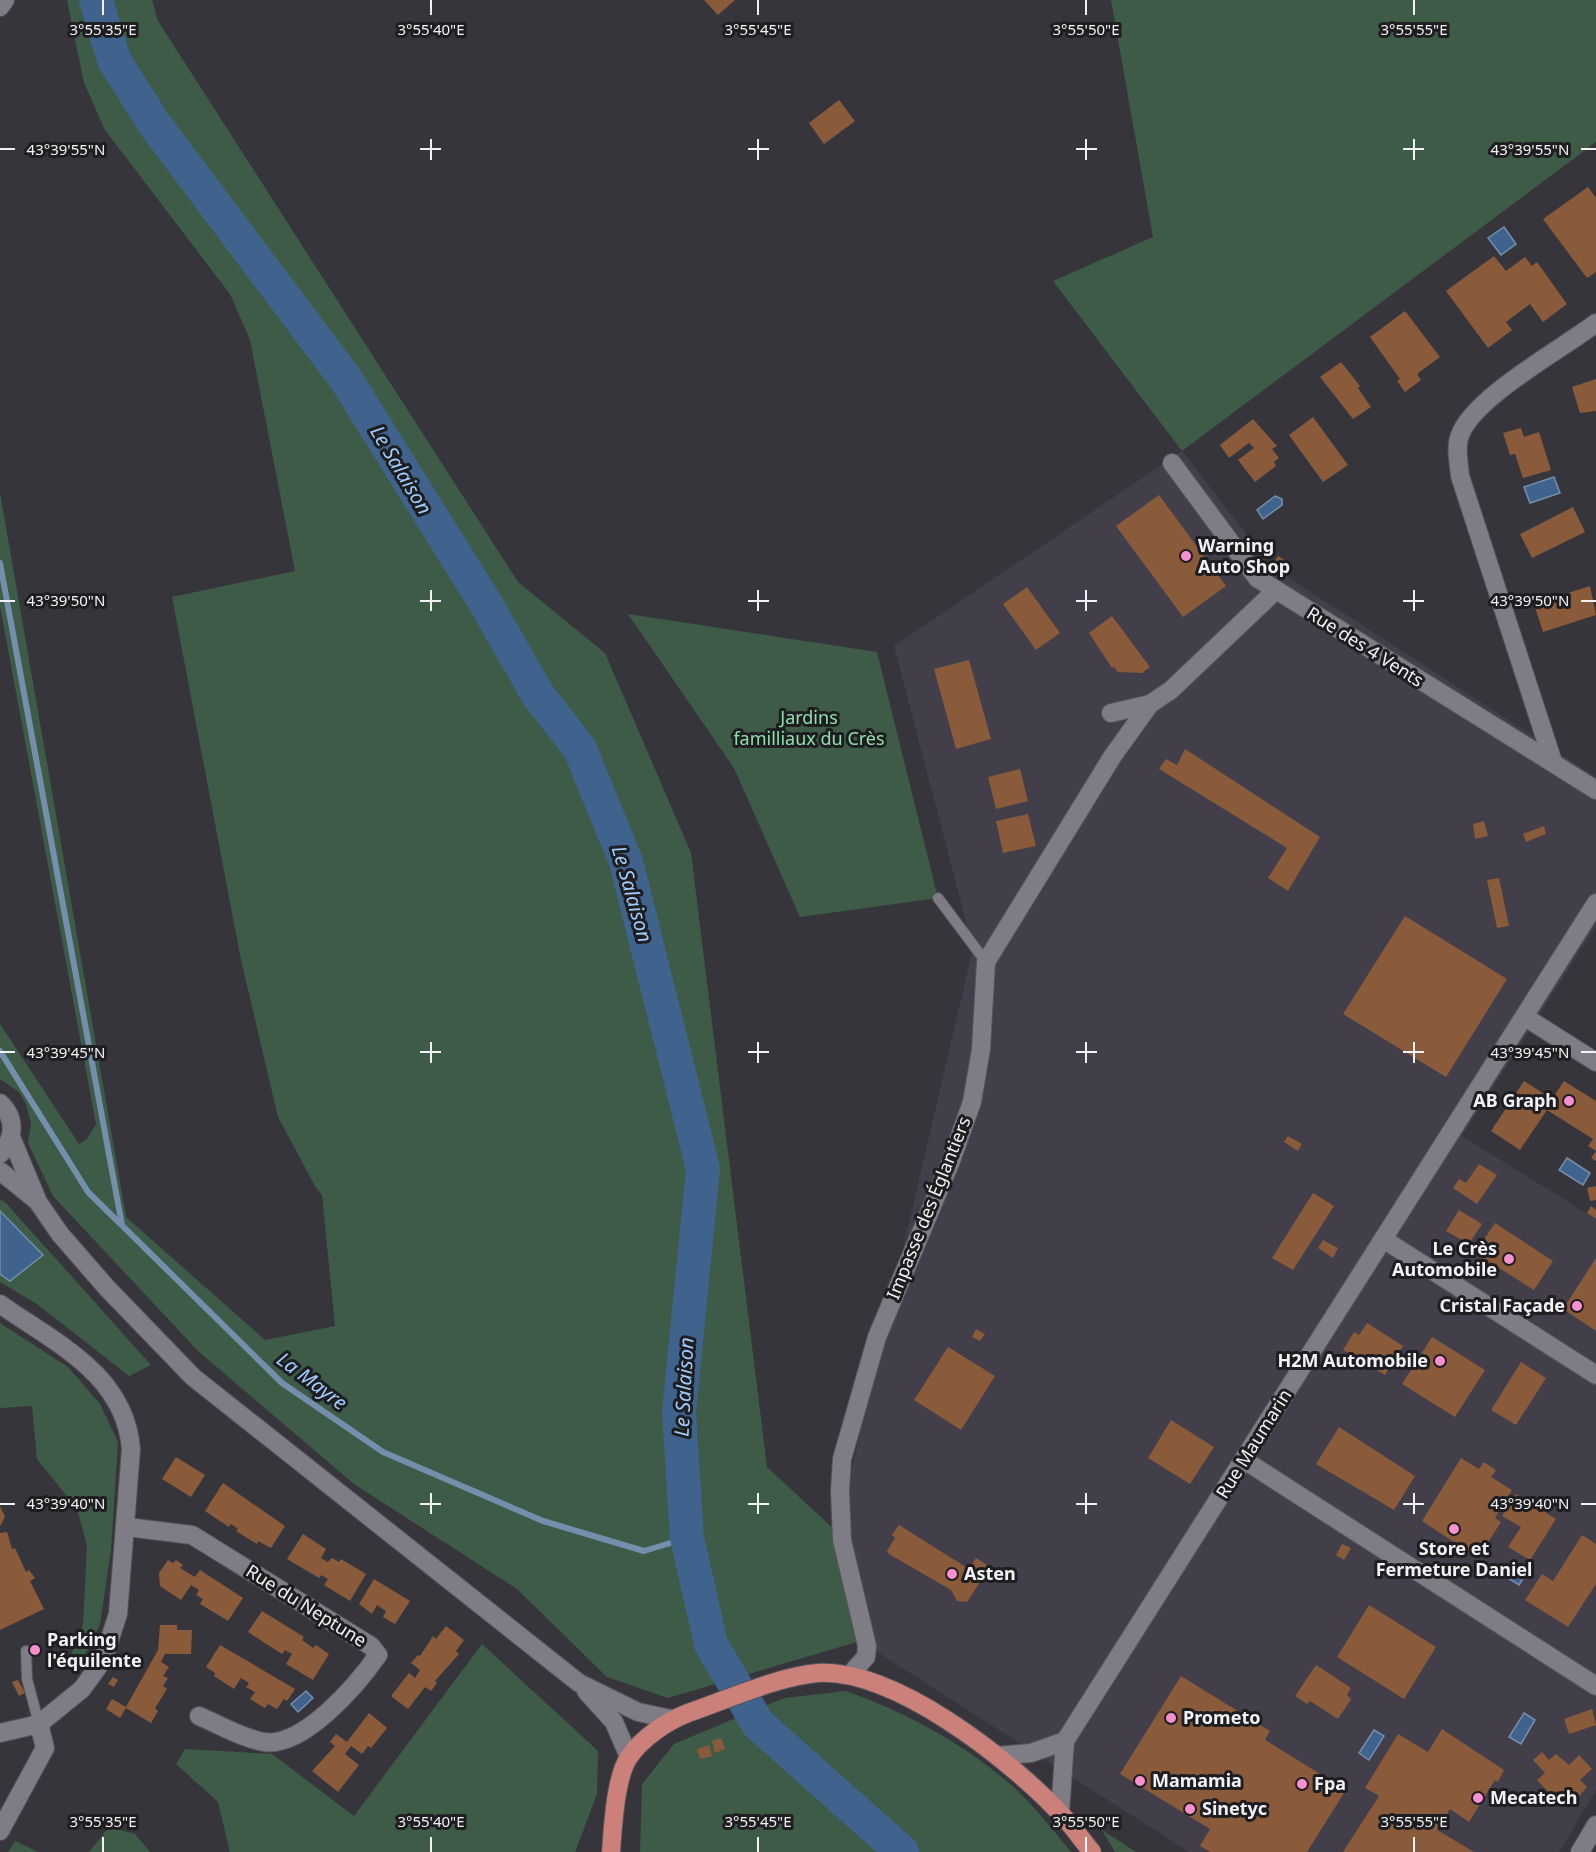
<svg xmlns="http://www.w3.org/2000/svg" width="1596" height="1852" font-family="'Noto Sans',sans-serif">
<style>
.built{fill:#423e4a}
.green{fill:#3e5b48}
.water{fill:#3f638c;stroke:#758eac;stroke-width:1.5}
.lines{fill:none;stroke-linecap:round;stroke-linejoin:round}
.stream{stroke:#758eac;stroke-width:6}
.river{stroke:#3f638c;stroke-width:34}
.building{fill:#8a5b3b}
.lane-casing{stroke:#55545a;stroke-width:12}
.street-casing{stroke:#55545a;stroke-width:20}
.secondary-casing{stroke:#55545a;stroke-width:20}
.primary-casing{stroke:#55545a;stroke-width:20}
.lane{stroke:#7e7c84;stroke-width:10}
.street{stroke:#7e7c84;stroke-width:18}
.secondary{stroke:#7e7c84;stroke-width:18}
.primary{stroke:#cb817a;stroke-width:18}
.ticks{fill:none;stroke:#f2f1f5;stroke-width:2}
.poi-dot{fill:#f790ce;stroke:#1e1d20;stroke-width:2}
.labels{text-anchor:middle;stroke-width:6;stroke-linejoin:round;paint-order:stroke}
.poi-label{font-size:18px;font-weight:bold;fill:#f2f1f5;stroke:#1e1d20;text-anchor:start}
.street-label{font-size:18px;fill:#f2f1f5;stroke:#1e1d20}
.park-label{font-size:18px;fill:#8fe0ad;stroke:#1e1d20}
.water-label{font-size:20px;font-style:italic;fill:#9fccff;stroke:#1e1d20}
.ticks-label{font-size:15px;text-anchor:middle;fill:#f2f1f5;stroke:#1e1d20;stroke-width:6;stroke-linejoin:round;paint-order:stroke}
</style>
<rect width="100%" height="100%" fill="#37353c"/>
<path class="built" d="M1182,451L1271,566L1596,777V926L1462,1136L1596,1219V1790L1559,1852H1189L860,1641L837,1532L973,948L894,646Z"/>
<g class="green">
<path d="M67,0H152L158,21L518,582L605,653L691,853L767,1467L837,1532L860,1641L668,1698L607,1677L517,1589L354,1484L198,1351L53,1196L28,1143L31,1124L26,1104L19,1092L0,1079V1024L79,1144L87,1139L96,1124L0,606V493L126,1217L265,1340L335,1326L322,1195L315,1186L278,1117L241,960L172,597L295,571L250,340L230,294L105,130L84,83Z"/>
<path d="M1111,0H1596V142L1182,451L1053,281L1153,237Z"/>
<path d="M628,614L877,652L938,898L800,917L734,768Z"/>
<path d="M0,1200L5,1202L151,1365L129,1376L37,1304L0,1282Z"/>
<path d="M0,1323L68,1367L100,1404L118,1442L111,1550L100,1624L83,1659L69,1660L83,1625L87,1545L77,1509L37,1459L32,1406L0,1408Z"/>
<path d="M482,1644L598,1751L597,1794L575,1852H230L218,1802L176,1764L185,1749L272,1754L354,1816Z"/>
<path d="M846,1691C905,1712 961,1742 1009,1783C1032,1803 1052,1829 1071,1852H640L642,1784L674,1744L784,1698Z"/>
<path d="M109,1827L135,1834L150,1852H89Z"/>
<path d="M1102,1830L1136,1852H1115Z"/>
<path d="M15,1841L38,1852H8Z"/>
</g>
<g class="water">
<path d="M1504,227L1516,244L1501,255L1488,238Z"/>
<path d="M1554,477L1560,493L1530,503L1524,487Z"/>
<path d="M1275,496L1282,499V505L1263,519L1257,510Z"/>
<path d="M1567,1158L1590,1173L1583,1185L1559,1170Z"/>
<path d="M0,1211L43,1255L10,1281L0,1274Z"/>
<path d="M1505,1565L1524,1577L1519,1585L1500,1573Z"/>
<path d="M306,1691L313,1698L298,1712L291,1704Z"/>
<path d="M1524,1713L1535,1720L1521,1744L1509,1737Z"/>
<path d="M1374,1730L1384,1736L1369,1760L1359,1753Z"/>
</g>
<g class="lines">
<g class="stream">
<path d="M0,563L122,1225"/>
<path d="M0,1051L88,1192L282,1383L383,1452L543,1521L644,1551L687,1538"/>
</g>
<path class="river" d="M96,0L114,60L155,125L347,381L486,604L538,695L580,749L626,862L703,1169L679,1412L687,1538L711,1644L758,1724L902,1852"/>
</g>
<g class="building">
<path d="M704,0H735L718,15Z"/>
<path d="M839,100L855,121L824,144L809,123Z"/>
<path d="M1588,187L1596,198V272L1587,278L1543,219Z"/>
<path d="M1494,256L1506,271L1525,257L1532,266L1537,262L1567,304L1543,322L1530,304L1506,322L1512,330L1488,348L1446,291Z"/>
<path d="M1405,311L1440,357L1417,374L1421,380L1405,392L1397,381L1400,379L1370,337Z"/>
<path d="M1341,362L1360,386L1358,388L1371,407L1353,419L1320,377Z"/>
<path d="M1596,379V411L1580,413L1572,387Z"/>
<path d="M1313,417L1348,465L1323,482L1289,435Z"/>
<path d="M1253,419L1277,446L1272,449L1279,458L1274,462L1276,466L1255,482L1238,460L1254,448L1249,443L1229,458L1220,445Z"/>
<path d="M1521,428L1524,437L1539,432L1551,470L1523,478L1515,454L1510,455L1503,433Z"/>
<path d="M1159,495L1226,586L1183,617L1116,526Z"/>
<path d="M1573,507L1585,532L1532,558L1520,534Z"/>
<path d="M1278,556L1289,563L1286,569L1274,562Z"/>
<path d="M1590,586L1596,615L1543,632L1534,604Z"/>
<path d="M1027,587L1060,633L1036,650L1003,604Z"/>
<path d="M1112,616L1150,667L1142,673L1118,672L1114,667L1112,668L1089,633Z"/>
<path d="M969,660L991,739L956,749L934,669Z"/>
<path d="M1185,749L1320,837L1288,891L1268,878L1287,848L1159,769L1166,759L1177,765Z"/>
<path d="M1020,769L1028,801L996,809L988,777Z"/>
<path d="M1028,814L1036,846L1003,853L996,821Z"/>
<path d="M1484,821L1488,836L1475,839L1473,824Z"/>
<path d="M1544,826L1546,834L1526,842L1523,834Z"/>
<path d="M1499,878L1509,926L1497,928L1487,880Z"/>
<path d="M1405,916L1507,979L1446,1077L1343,1014Z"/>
<path d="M1524,1081L1552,1099L1564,1081L1596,1101V1161L1591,1158L1596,1151L1588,1146L1593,1139L1547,1110L1520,1150L1491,1131Z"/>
<path d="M1288,1136L1302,1144L1298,1151L1284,1142Z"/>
<path d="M1479,1164L1497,1175L1477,1204L1453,1188L1459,1179L1466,1183Z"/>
<path d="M1596,1186V1200L1590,1201L1587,1188Z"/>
<path d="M1313,1193L1334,1206L1293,1270L1272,1258Z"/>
<path d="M1591,1206L1596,1210V1219L1587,1213Z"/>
<path d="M1459,1210L1482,1224L1469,1244L1446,1231Z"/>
<path d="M1495,1223L1553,1261L1534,1290L1475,1253Z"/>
<path d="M1323,1240L1338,1248L1333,1258L1318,1248Z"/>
<path d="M1596,1258V1331L1563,1309Z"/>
<path d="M1367,1323L1403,1346L1385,1375L1343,1350L1354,1332L1359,1335Z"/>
<path d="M976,1329L985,1334L980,1341L972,1337Z"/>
<path d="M1432,1337L1485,1370L1455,1417L1402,1384Z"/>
<path d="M948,1347L995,1376L961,1430L914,1400Z"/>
<path d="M1521,1362L1546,1378L1516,1425L1491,1410Z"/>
<path d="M1171,1420L1214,1447L1190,1484L1148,1458Z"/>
<path d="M1339,1427L1415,1476L1394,1510L1316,1464Z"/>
<path d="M176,1457L205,1475L191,1497L162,1479Z"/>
<path d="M1461,1458L1479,1469L1484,1462L1496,1470L1491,1477L1512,1490L1495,1518L1501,1522L1478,1558L1422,1521Z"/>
<path d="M223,1483L285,1526L271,1548L258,1541L257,1544L236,1531L238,1529L231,1524L229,1527L205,1511Z"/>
<path d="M1516,1494L1556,1519L1530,1560L1508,1547L1521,1527L1502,1516Z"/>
<path d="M0,1506L5,1517L0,1526Z"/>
<path d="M899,1525L969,1569L976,1558L990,1567L967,1602L957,1601L951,1590L889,1554L887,1551L895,1538L892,1535Z"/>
<path d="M7,1532L12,1549L15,1548L26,1572L29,1570L35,1578L30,1581L44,1609L0,1630V1533Z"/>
<path d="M303,1534L326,1549L321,1558L328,1562L332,1558L339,1562L341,1559L366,1574L350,1601L324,1585L328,1579L321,1575L319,1578L287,1559Z"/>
<path d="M1582,1535L1596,1544V1584L1568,1627L1525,1600L1542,1574L1553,1581Z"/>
<path d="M1342,1544L1351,1548L1344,1560L1336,1555Z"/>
<path d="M168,1560L173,1563L176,1560L183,1565L180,1568L195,1577L200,1570L243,1598L228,1621L200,1604L203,1599L196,1595L199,1590L191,1585L181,1600L160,1586L159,1573Z"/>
<path d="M374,1579L410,1601L395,1624L383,1617L386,1611L377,1605L372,1614L359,1604Z"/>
<path d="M1369,1605L1436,1647L1404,1699L1337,1657Z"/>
<path d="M262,1611L304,1637L302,1640L313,1648L316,1645L329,1654L313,1680L286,1664L292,1654L285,1650L282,1654L248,1632Z"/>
<path d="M160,1625H177V1630H192L191,1654H165L161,1662L169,1667L163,1676L168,1678L163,1686L167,1689L155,1708L158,1711L151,1723L126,1708L120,1718L106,1709L112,1699L126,1707L158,1650Z"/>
<path d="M446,1626L464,1640L456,1651L459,1654L435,1681L437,1683L431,1691L425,1687L408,1709L391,1696L409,1673L415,1678L420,1670L411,1663L418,1655L420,1656L433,1636L436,1639Z"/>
<path d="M220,1645L295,1689L287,1701L284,1699L277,1709L268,1704L265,1708L250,1699L255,1692L246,1687L249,1683L241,1678L234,1689L214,1676L215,1673L206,1667Z"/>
<path d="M1316,1665L1351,1688L1347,1695L1351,1699L1338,1719L1310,1701L1307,1704L1295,1696Z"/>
<path d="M1181,1676L1270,1731L1265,1740L1346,1790L1307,1852H1210L1200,1846L1210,1829L1120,1774Z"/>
<path d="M113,1677L118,1680L114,1687L108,1684Z"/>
<path d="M18,1680L25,1693L19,1696L12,1682Z"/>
<path d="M1592,1709L1596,1725L1569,1734L1564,1719Z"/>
<path d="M369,1713L387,1728L371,1748L368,1746L362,1754L351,1746L345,1754L359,1765L338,1792L312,1771L335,1746L330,1742L336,1734L347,1742Z"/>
<path d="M1442,1729L1504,1770L1498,1782L1495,1780L1469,1822L1450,1809L1437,1830L1474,1852H1343L1379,1796L1365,1788L1398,1734L1428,1752Z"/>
<path d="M721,1738L725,1749L715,1753L712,1741Z"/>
<path d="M709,1745L712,1756L700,1759L697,1749Z"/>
<path d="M1542,1752L1549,1760L1556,1754L1569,1765L1579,1755L1592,1769L1580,1780L1587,1787L1573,1803L1557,1791L1552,1796L1537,1780L1545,1773L1533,1760Z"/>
</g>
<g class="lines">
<defs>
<g id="lane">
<path d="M938,898L986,962"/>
<path d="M26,1651L27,1679L39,1724"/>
</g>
<g id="street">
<path d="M0,7L5,0"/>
<path d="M1172,463L1257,578L1596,790"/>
<path d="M1111,713L1150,704L1171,690L1275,591"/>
<path d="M1553,762L1460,476C1459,464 1455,447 1460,435C1474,397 1562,349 1596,323"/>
<path d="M1525,1017L1596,1062"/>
<path d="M1383,1239L1596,1375"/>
<path d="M0,1304C55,1343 125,1374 131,1449L118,1614L103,1660L82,1689L39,1724L0,1733"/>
<path d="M1244,1460L1596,1686"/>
<path d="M127,1527L192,1535L371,1646L378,1655C357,1685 303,1748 264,1742C242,1738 220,1725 199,1716"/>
<path d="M854,1675L855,1669L866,1657L867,1646L842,1540L840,1491L842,1459L877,1337L951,1161L972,1102L981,1049L986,962L1112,757L1150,704"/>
<path d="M1065,1741L1596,903"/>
<path d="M0,1831L45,1748L39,1724"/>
<path d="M1580,1852L1596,1825"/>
</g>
<g id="secondary">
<path d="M0,1103C16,1118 15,1139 0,1154"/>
<path d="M11,1137L38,1202L60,1234L107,1288L193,1377L579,1683L638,1712L671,1719"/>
<path d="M0,1171L36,1200"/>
<path d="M586,1691L614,1722L629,1757"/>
<path d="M997,1756L1031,1753L1065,1741L1060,1813"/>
</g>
<path id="primary" d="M611,1852C613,1827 615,1778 629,1757C642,1738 667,1721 688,1713C726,1700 779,1676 818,1673C895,1669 1009,1759 1060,1813C1072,1825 1081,1839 1092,1852"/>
</defs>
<use href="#lane" class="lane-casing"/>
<use href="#street" class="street-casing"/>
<use href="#secondary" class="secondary-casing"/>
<use href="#primary" class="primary-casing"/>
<use href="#lane" class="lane"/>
<use href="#street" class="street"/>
<use href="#secondary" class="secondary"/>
<use href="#primary" class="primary"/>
</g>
<path class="ticks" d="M103,0V15M431,0V15M758,0V15M1086,0V15M1414,0V15M431,139V160M758,139V160M1086,139V160M1414,139V160M0,149H15M420,149H441M748,149H769M1076,149H1097M1403,149H1424M1581,149H1596M431,590V611M758,590V611M1086,590V611M1414,590V611M0,601H15M420,601H441M748,601H769M1076,601H1097M1403,601H1424M1581,601H1596M431,1042V1063M758,1042V1063M1086,1042V1063M1414,1042V1063M0,1052H15M420,1052H441M748,1052H769M1076,1052H1097M1403,1052H1424M1581,1052H1596M431,1493V1514M758,1493V1514M1086,1493V1514M1414,1493V1514M0,1504H15M420,1504H441M748,1504H769M1076,1504H1097M1403,1504H1424M1581,1504H1596M103,1837V1852M431,1837V1852M758,1837V1852M1086,1837V1852M1414,1837V1852"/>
<g class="poi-dot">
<circle cx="1186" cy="556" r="6"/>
<circle cx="1569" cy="1101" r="6"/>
<circle cx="1509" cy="1259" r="6"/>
<circle cx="1577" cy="1306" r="6"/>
<circle cx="1440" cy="1361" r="6"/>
<circle cx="1454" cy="1529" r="6"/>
<circle cx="952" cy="1574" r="6"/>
<circle cx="35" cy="1650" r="6"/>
<circle cx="1171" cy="1718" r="6"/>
<circle cx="1140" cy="1781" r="6"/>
<circle cx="1302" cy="1784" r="6"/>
<circle cx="1478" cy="1798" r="6"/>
<circle cx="1190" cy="1809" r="6"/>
</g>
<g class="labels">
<g class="poi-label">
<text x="1198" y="552">Warning<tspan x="1198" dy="21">Auto Shop</tspan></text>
<text x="1557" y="1107" text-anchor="end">AB Graph</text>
<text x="1497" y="1255" text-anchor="end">Le Crès<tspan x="1497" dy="21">Automobile</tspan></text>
<text x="1565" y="1312" text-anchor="end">Cristal Façade</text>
<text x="1428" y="1367" text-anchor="end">H2M Automobile</text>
<text x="1454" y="1555" text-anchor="middle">Store et<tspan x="1454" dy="21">Fermeture Daniel</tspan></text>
<text x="964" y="1580">Asten</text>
<text x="47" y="1646">Parking<tspan x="47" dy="21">l'équilente</tspan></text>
<text x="1183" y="1724">Prometo</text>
<text x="1152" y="1787">Mamamia</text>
<text x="1314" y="1790">Fpa</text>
<text x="1490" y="1804">Mecatech</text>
<text x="1202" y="1815">Sinetyc</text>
</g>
<g class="street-label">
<text transform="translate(1365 647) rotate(32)" y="6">Rue des 4 Vents</text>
<text transform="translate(929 1208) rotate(-68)" y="6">Impasse des Églantiers</text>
<text transform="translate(1254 1444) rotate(-58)" y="6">Rue Maumarin</text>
<text transform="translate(306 1606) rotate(32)" y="6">Rue du Neptune</text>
</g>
<g class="park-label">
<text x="809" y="724">Jardins<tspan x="809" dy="21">familliaux du Crès</tspan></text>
</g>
<g class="water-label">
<text transform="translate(401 470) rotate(59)" y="7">Le Salaison</text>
<text transform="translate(632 894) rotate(74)" y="7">Le Salaison</text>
<text transform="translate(312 1381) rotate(37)" y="7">La Mayre</text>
<text transform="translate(684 1387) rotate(-87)" y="7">Le Salaison</text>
</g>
</g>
<g class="ticks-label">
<text x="103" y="35">3°55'35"E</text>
<text x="431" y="35">3°55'40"E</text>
<text x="758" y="35">3°55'45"E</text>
<text x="1086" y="35">3°55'50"E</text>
<text x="1414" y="35">3°55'55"E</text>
<text x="66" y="155">43°39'55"N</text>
<text x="1530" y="155">43°39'55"N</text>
<text x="66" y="606">43°39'50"N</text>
<text x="1530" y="606">43°39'50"N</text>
<text x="66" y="1058">43°39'45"N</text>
<text x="1530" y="1058">43°39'45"N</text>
<text x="66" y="1509">43°39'40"N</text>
<text x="1530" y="1509">43°39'40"N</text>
<text x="103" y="1827">3°55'35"E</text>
<text x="431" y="1827">3°55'40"E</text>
<text x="758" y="1827">3°55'45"E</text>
<text x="1086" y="1827">3°55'50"E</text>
<text x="1414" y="1827">3°55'55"E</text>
</g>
</svg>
